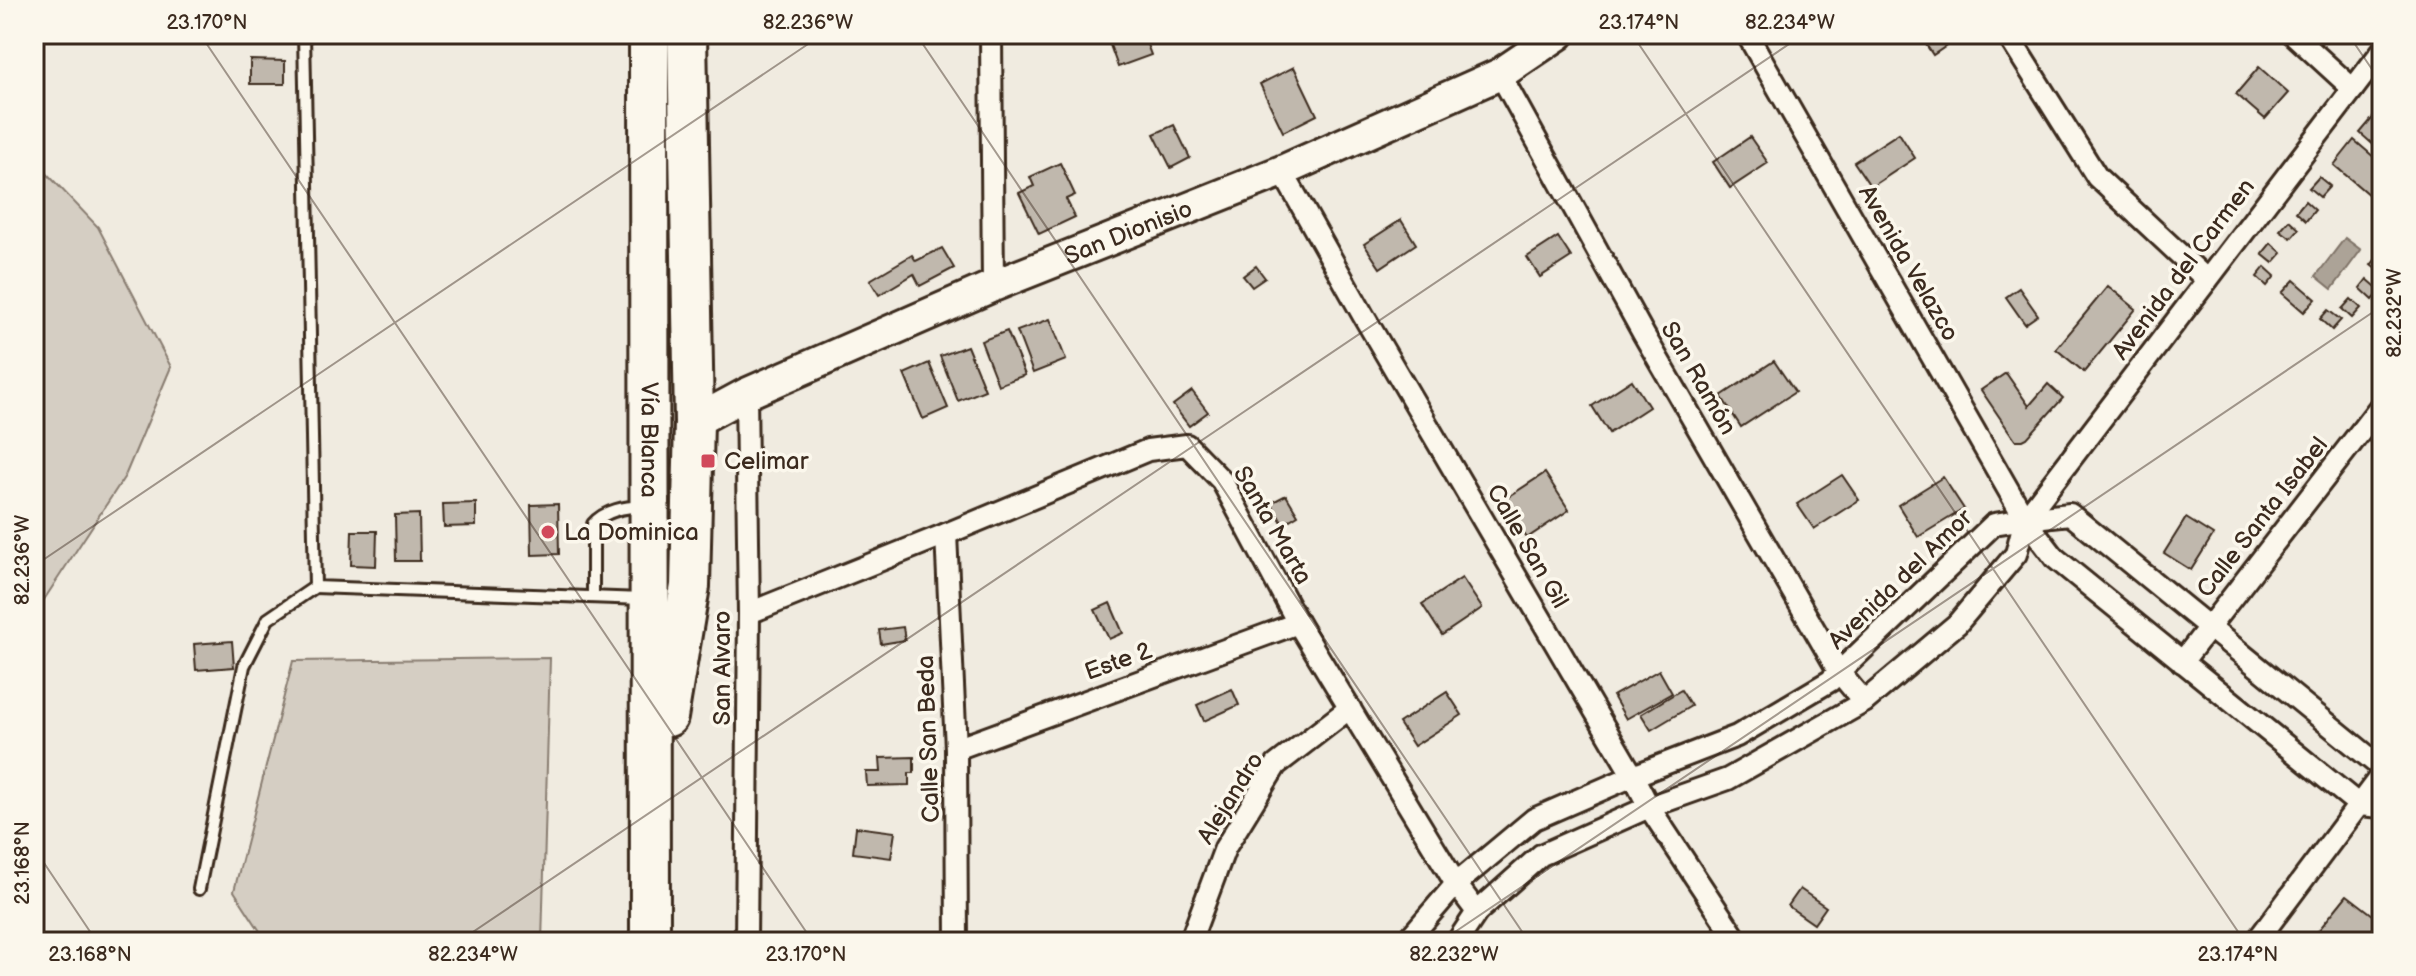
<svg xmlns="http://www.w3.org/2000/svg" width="2416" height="976" font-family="'Balsamiq Sans',sans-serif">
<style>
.green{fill:#d5cec3;stroke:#887c70;stroke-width:2}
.water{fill:#aca397;stroke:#7f7367;stroke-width:2}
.building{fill:#c0b8ad;stroke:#3b2a1e;stroke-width:2}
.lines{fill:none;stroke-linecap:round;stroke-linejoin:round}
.lane-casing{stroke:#3b2a1e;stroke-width:16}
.street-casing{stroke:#3b2a1e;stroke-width:26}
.secondary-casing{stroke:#3b2a1e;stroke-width:36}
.highway-casing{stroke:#3b2a1e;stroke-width:44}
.lane{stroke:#fbf7ec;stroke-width:10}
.street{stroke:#fbf7ec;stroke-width:20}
.secondary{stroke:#fbf7ec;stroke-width:30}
.highway{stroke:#fbf7ec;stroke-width:38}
.ticks{fill:none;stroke:#3b2a1e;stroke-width:2;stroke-opacity:0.45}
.poi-dot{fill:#d1495b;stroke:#fbf7ec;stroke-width:3}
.labels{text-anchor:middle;stroke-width:7;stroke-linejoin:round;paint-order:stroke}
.street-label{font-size:24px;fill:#3b2a1e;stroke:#fbf7ec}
.poi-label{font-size:24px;fill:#3b2a1e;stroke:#fbf7ec;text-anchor:start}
.neatline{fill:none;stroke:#3b2a1e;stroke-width:3}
.ticks-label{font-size:20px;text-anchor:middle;fill:#3b2a1e}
</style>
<rect width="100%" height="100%" fill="#f0ebe0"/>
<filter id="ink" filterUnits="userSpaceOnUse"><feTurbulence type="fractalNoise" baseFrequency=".0125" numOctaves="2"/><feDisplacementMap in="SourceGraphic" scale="16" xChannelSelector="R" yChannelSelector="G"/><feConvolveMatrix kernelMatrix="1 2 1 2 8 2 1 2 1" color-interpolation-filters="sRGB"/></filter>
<g filter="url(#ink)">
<g class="green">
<path d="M34,160L98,227L171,367L125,476L34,615Z"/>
<path d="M550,658L542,942H267L234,891L293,661Z"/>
</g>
<path class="water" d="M2345,238L2361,250L2332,289L2316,276Z"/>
<g class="building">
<path d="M1106,34H1143L1151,55L1118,67Z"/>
<path d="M1919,34H1964L1933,55Z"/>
<path d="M250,60L285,61V84H250Z"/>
<path d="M1294,67L1317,115L1283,132L1260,84Z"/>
<path d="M2259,67L2288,93L2265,119L2236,94Z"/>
<path d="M2377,113L2382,117V142L2377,148L2360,133Z"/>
<path d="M1174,125L1190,158L1171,168L1154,134Z"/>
<path d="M1899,133L1915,158L1871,187L1854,162Z"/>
<path d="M1750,137L1768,163L1730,188L1713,162Z"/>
<path d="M2354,140L2382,164V180L2369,195L2334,165Z"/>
<path d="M1060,163L1075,195L1066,199L1075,217L1039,234L1019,193L1034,186L1030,177Z"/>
<path d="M2319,177L2330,186L2320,197L2309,188Z"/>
<path d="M2305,201L2315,210L2306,221L2296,212Z"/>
<path d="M1401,220L1416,244L1380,268L1364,244Z"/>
<path d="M2289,220L2299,229L2291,238L2280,230Z"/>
<path d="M1558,237L1571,257L1540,277L1527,257Z"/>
<path d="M2271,243L2282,253L2273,263L2262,254Z"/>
<path d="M942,248L954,268L920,286L914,274L879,295L870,280L912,255L916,261Z"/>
<path d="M2379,255L2382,258V274L2371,265Z"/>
<path d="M1256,266L1265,278L1252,287L1243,276Z"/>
<path d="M2265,267L2275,276L2267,286L2257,277Z"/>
<path d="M2367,279L2381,291L2373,300L2360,288Z"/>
<path d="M2294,280L2316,299L2304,312L2282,293Z"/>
<path d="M2108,286L2136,309L2084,372L2056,349Z"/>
<path d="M2019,288L2038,315L2025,324L2006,297Z"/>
<path d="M2351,299L2361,308L2352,318L2342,309Z"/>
<path d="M2328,310L2341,320L2332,330L2320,319Z"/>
<path d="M1050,319L1066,360L1033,373L1017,331Z"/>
<path d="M1007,331L1025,375L998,385L981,341Z"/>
<path d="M967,346L985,390L958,401L940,356Z"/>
<path d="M1774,361L1795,392L1741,427L1721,396Z"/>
<path d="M929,363L948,408L923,419L904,374Z"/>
<path d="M2006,373L2029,406L2048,384L2063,398L2027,438L2023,440H2015L1981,390Z"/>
<path d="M1632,380L1649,407L1609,433L1592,406Z"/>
<path d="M1192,391L1208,412L1189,426L1173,405Z"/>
<path d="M1545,473L1569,510L1527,538L1502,501Z"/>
<path d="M1842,475L1859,500L1814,529L1797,504Z"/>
<path d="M1943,477L1964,509L1918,537L1898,505Z"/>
<path d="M1286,495L1298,515L1283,524L1271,503Z"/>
<path d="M476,503V526L444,527L443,504Z"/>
<path d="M558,504L559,554L532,555L531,505Z"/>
<path d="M419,514L420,561H396L395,515Z"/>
<path d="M2186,518L2213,535L2191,570L2164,553Z"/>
<path d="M352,531H377L376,566L351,565Z"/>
<path d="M1462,578L1482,608L1442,635L1422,604Z"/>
<path d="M1110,603L1123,633L1109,639L1095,610Z"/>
<path d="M903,627L905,640L881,644L879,630Z"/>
<path d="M232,641L234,667L196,670L194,644Z"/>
<path d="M1659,670L1672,693L1626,719L1613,696Z"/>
<path d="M1232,689L1239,705L1204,721L1197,705Z"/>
<path d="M1681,690L1691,706L1651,730L1641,714Z"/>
<path d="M1447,692L1462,715L1414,746L1399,723Z"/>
<path d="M914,757V773H909V785L867,786L866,772H881L880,758Z"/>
<path d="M856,827L895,832L891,858L853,853Z"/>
<path d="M1800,889L1826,907L1814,924L1788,906Z"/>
<path d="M2347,895L2373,915L2378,910L2382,913V940L2379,942H2332L2318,931Z"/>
<path d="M1334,935L1348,942H1331Z"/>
</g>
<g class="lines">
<defs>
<g id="lane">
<path d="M304,34L315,587L643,599"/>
<path d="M593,596V524C605,510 625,507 643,506"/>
<path d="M199,889L244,666L268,619L315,587"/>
</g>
<g id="street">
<path d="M991,34L993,286"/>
<path d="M1747,34L2025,519L2382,51"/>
<path d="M2007,34L2097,177L2207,280"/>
<path d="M2293,34L2353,89"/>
<path d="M1500,74L1644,335L1839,672L1864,702"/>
<path d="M1282,171L1363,315L1633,776L1649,807L1738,942"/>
<path d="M946,534L956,749L957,942"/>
<path d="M749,613L946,534L1148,450L1187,445L1222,481L1298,623L1456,884L1477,912"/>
<path d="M2182,662L2382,404"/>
<path d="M956,749L1298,623"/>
<path d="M2382,768L2070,514L2025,519L2055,558L2359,805L2382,807"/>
<path d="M746,942L749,613L746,394"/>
<path d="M1190,942L1225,848L1276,765L1350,708"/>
<path d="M1406,942L1456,884L1534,819L1633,776L1737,736L1830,681L1994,524L2025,519L2016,554L1957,624L1864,702L1728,779L1649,807L1541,855L1477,912L1457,942"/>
<path d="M2256,942L2382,774"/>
</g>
<g id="secondary">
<path id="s1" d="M694,422L746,394L993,286L1282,171L1500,74L1559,34"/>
</g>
<g id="highway">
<path id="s2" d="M649,34L650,942"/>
<path d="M668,717L690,586L694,422L687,34"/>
</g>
</defs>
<use href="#lane" class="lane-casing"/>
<use href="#street" class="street-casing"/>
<use href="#secondary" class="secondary-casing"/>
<use href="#highway" class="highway-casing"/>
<use href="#lane" class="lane"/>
<use href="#street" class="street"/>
<use href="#secondary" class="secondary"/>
<use href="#highway" class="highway"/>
</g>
</g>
<path class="ticks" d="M200,34L813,942M916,34L1529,942M1632,34L2245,942M2348,34L2382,84M34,566L823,34M34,848L97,942M458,942L1804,34M1440,942L2382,306"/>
<g class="poi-dot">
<rect x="700" y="453" width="16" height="16" rx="4"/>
<circle cx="548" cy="532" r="8"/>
</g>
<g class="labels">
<g class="street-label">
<text dy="8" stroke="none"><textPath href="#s1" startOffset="474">San Dionisio</textPath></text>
<text transform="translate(1909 263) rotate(60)" y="8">Avenida Velazco</text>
<text transform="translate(2183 269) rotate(-53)" y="8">Avenida del Carmen</text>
<text transform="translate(1699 378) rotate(60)" y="8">San Ramón</text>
<text dy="8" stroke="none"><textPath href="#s2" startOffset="406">Vía Blanca</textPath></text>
<text transform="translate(2262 517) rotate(-52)" y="8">Calle Santa Isabel</text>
<text transform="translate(1273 525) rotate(60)" y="8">Santa Marta</text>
<text transform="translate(1528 546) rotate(60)" y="8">Calle San Gil</text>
<text transform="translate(1900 579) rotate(-44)" y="8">Avenida del Amor</text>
<text transform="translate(1118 661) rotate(-20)" y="8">Este 2</text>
<text transform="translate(722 668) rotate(-90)" y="8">San Alvaro</text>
<text transform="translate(928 739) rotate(-92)" y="8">Calle San Beda</text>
<text transform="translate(1230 798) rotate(-58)" y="8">Alejandro</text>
</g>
<g class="poi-label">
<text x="724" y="469">Celimar</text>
<text x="564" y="540">La Dominica</text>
</g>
</g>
<rect width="2416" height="976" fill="none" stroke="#fbf7ec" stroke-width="88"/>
<rect x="44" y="44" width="2328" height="888" class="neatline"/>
<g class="ticks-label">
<text x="207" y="29">23.170°N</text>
<text x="808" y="29">82.236°W</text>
<text x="1639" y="29">23.174°N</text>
<text x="1790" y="29">82.234°W</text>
<text transform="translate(2394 313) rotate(-90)" y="7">82.232°W</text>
<text transform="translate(22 560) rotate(-90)" y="7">82.236°W</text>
<text transform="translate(22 863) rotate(-90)" y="7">23.168°N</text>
<text x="90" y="961">23.168°N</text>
<text x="473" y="961">82.234°W</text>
<text x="806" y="961">23.170°N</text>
<text x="1454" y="961">82.232°W</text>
<text x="2238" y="961">23.174°N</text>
</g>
</svg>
